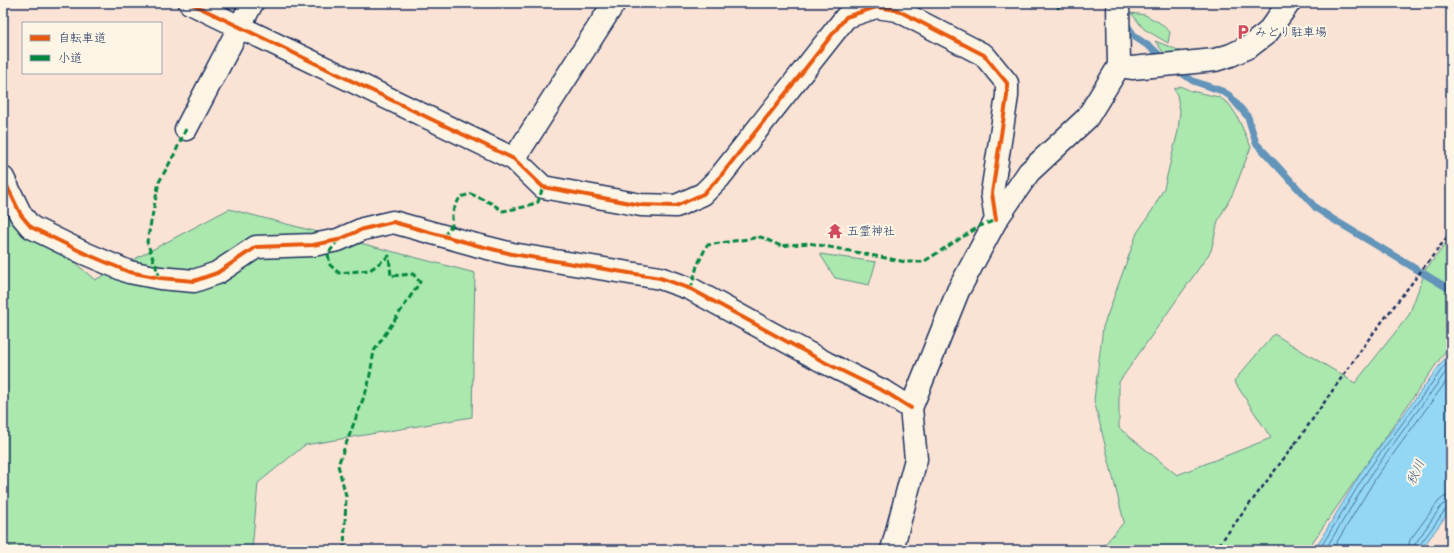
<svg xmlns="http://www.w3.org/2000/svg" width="1454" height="553" font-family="'Balsamiq Sans','Klee One',sans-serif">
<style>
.green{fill:#aae8ae;stroke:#628c86}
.water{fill:#93d7f5;stroke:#6394b9}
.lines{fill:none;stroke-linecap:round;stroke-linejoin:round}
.shore{stroke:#4b729a;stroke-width:1}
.stream{stroke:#6394b9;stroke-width:7}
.minor-casing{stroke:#1b2f5e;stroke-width:25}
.path{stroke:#1b2f5e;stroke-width:2.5;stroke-dasharray:4 3;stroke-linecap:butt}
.minor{stroke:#fcf5e5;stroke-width:22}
.quiet{stroke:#00873e;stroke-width:3;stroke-dasharray:6 3;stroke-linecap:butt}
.cycleway-casing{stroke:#fcf5e5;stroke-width:6}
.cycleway{stroke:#e8590c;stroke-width:4}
.labels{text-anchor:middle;stroke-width:4;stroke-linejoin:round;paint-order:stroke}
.poi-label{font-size:12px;fill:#1b2f5e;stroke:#fcf5e5;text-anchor:start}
.water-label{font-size:13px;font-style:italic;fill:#395984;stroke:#fcf5e5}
</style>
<rect width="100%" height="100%" fill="#fae3d5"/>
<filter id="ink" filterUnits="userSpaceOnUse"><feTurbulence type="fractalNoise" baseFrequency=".025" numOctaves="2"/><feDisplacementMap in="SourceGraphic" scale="8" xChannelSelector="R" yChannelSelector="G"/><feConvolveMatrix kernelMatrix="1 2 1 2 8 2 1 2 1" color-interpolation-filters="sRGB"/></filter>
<g filter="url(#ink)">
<g class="green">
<path d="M1131,13L1145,15L1160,23L1170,32L1168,43L1144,29Z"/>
<path d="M1155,41L1183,52L1170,58L1164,53Z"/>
<path d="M1180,86L1191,91L1219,97L1229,104L1237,116L1251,147L1233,193L1218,221L1211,251L1119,382V428L1177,475L1271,438L1234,381L1274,334L1355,383L1409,315L1426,269L1451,237V343L1307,550H1100L1124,522L1094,400L1103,327L1137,233L1153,209L1164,188L1178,131L1180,111L1177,95L1174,89Z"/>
<path d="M3,196L9,206L95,280L229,209L475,273L472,417L305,445L258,483L252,550H18L3,544Z"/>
<path d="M820,254L876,262L869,285L835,278Z"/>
</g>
<path class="water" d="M1451,350V509L1421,550H1314L1364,468Z"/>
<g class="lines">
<g class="shore">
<path d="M1319,550L1368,470L1451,357"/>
<path d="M1325,550L1372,473L1451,365"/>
<path d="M1332,550L1377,476L1451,375"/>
<path d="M1407,550L1410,540L1438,502L1444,497L1451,496"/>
<path d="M1413,550L1415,544L1442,505L1446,503L1451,502"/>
<path d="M1418,550L1419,546L1446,509L1451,507"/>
</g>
<g class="stream">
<path d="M1125,22L1135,37L1153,49L1165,60"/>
<path d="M1176,69L1193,81L1222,91L1230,96L1248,117L1256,143L1316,208L1331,218L1451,290"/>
</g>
<defs>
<g id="minor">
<path d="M190,3L514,159L543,187L641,205L676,206L703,194L719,178L846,17L876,7L897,10L984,55L1007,83V96L992,193L996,220"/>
<path d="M1119,66L1132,68L1215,60L1231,55L1250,46L1267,33L1289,3"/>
<path d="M186,129L252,3"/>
<path d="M514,159L614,3"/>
<path d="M3,178L21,215L31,227L84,253L129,272L160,278L194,281L217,273L256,247L313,245L338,240L363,229L393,222L476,245L512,254L660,278L691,289L826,363L887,393L911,408"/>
<path d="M892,550L916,459L911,408L958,291L996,220L1029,172L1087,118L1119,66L1118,3"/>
</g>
</defs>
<use href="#minor" class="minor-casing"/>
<path class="path" d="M1215,550L1300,437L1368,340L1451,232"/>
<use href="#minor" class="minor"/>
<g class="quiet">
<path d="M1058,9L1059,3"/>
<path d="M444,236L452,225V213L460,197L471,194L491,203L503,211L524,207L538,202L543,187"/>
<path d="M338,240L328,254L330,265L339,273L370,270L389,256L391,276L413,274L420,282L374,351L368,386L338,465L346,496L344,550"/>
<path d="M160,278L147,242L159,182L174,155L186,129"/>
<path d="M691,289L697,266L707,245L761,237L781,246L809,243L906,262H923L980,226L996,220"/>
</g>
<defs>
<g id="cycleway">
<path d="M190,3L514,159L543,187L641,205L676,206L703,194L719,178L846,17L876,7L897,10L984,55L1007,83V96L992,193L996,220"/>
<path d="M3,178L21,215L31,227L84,253L129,272L160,278L194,281L217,273L256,247L313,245L338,240L363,229L393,222L476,245L512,254L660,278L691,289L826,363L887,393L911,408"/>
</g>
</defs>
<use href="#cycleway" class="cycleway-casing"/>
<use href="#cycleway" class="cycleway"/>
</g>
</g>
<defs>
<symbol id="parking-bare" viewBox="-9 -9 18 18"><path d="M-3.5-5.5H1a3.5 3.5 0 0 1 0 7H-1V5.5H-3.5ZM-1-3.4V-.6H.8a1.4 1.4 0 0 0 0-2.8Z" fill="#d1495b" stroke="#fcf5e5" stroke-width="2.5" paint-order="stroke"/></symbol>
<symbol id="temple-bare" viewBox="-9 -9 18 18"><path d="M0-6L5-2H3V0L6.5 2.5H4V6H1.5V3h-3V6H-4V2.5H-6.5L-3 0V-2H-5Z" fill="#d1495b" stroke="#fcf5e5" stroke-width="2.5" paint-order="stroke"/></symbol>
</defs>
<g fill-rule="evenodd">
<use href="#parking-bare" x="1232" y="21" width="22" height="22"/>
<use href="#temple-bare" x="824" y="220" width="22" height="22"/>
</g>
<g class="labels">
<g class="poi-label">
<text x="1255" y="36">みどり駐車場</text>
<text x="847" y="235">五霊神社</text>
</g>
<g class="water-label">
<text transform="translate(1415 472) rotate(-66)" y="5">秋川</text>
</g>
</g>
<rect width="1454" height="553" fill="none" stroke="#fcf5e5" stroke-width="16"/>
<rect x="8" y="8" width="1438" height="537" fill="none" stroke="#1b2f5e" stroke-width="1.5" filter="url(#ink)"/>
<rect x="22" y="22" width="140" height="52" fill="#fcf5e5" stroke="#a2a6af"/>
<rect x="30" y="35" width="20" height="6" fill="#e8590c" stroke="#a2a6af"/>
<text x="58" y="42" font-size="12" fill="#1b2f5e">自転車道</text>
<rect x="30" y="55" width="20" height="6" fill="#00873e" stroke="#a2a6af"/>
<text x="58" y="62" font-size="12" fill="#1b2f5e">小道</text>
</svg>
